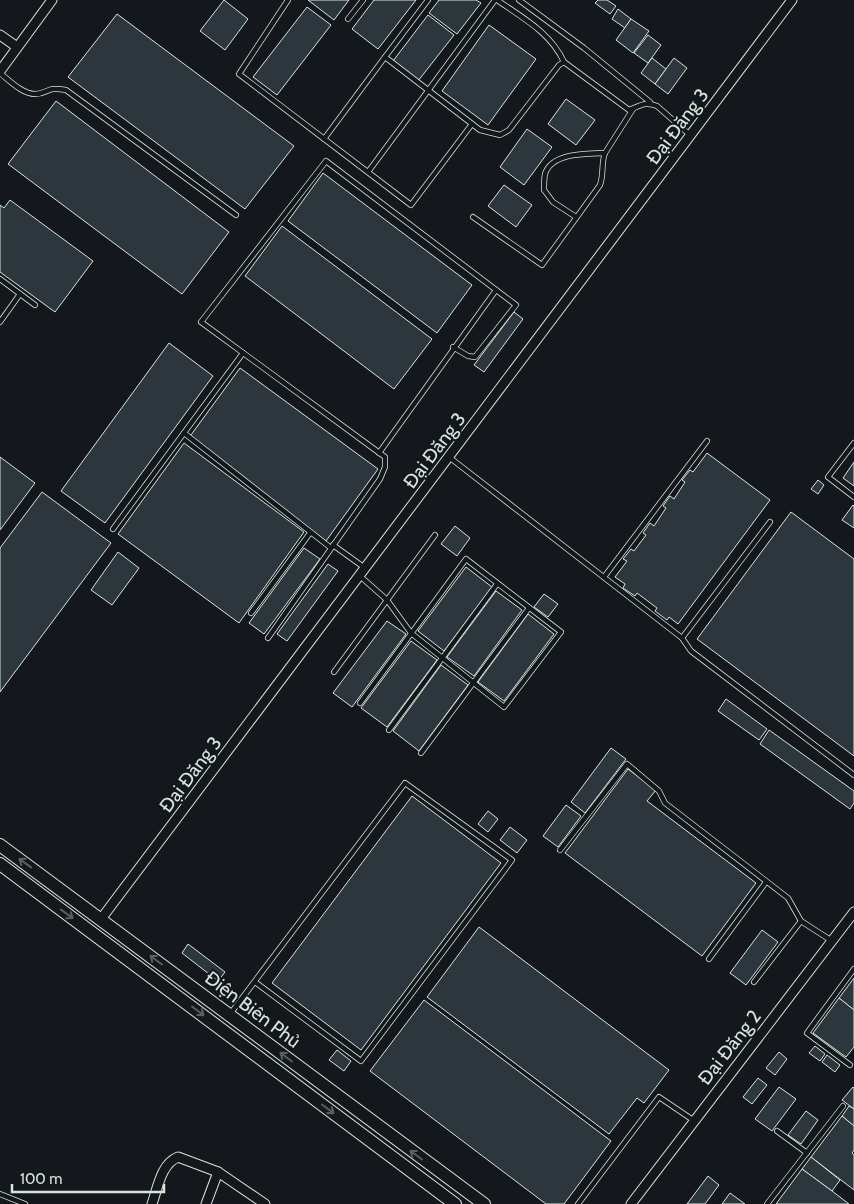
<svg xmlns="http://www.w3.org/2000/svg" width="854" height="1204" font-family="Cabin,sans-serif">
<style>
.building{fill:#2c363c;stroke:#d8e6dc}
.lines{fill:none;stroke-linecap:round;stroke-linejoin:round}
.lane-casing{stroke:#d8e6dc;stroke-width:6}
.street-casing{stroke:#d8e6dc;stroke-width:11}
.secondary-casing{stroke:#d8e6dc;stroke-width:14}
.lane{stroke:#14181c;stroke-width:4.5}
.street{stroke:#14181c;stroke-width:9}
.secondary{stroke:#14181c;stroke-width:12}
.oneway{stroke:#59605f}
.labels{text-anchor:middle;stroke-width:4;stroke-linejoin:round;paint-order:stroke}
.street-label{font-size:19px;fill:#d8e6dc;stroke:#14181c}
</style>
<rect width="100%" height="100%" fill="#14181c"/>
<g class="building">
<path d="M224,0L248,19L225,50L200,31Z"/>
<path d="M308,0H349L334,20Z"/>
<path d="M374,0H416L378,49L352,29Z"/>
<path d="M439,0H476L481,3L457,34L429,13Z"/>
<path d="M598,0H607L616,6L610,14L595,3Z"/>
<path d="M307,7L331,25L277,95L253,77Z"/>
<path d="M618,9L631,19L625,28L612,19Z"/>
<path d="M117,14L294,146L245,209L68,77Z"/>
<path d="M428,15L454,35L418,81L393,61Z"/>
<path d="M631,19L649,31L633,53L616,40Z"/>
<path d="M489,25L536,59L488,125L442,91Z"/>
<path d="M648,35L661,45L648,63L634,53Z"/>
<path d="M652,58L666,69L655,84L641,73Z"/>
<path d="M674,58L687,68L668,94L655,84Z"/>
<path d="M566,99L595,120L576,145L548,124Z"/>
<path d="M56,101L229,232L182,294L8,164Z"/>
<path d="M527,129L552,147L524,185L500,167Z"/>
<path d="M323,173L472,285L437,333L288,221Z"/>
<path d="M504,185L532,205L516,227L488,206Z"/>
<path d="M10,200L93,261L55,312L0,272V205L4,208Z"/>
<path d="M282,226L432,339L394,389L245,276Z"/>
<path d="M514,312L523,319L484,372L474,365Z"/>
<path d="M169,343L213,376L105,523L61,491Z"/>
<path d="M240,368L378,469L326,541L188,439Z"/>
<path d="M184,443L304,532L239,623L118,534Z"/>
<path d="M707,453L770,500L678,624L669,617L667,620L655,611L657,608L637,593L635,596L623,588L625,584L615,577L627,561L623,559L631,549L634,551L646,535L643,533L650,523L654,526L666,508L663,506L670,496L674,499L685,482L682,480L690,470L693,472Z"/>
<path d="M0,457L35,483L0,530Z"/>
<path d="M854,462V486L843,478Z"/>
<path d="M818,480L824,485L818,494L811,489Z"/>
<path d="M42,492L111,543L0,692V548Z"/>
<path d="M853,505L854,506V528L842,520Z"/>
<path d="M791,512L854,559V756L697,639Z"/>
<path d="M455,526L470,538L457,556L441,544Z"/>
<path d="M304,548L320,559L264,634L249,623Z"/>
<path d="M118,552L139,568L112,605L91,590Z"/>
<path d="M328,564L338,571L287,641L277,634Z"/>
<path d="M466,567L492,587L444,651L418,631Z"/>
<path d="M496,591L522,610L474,676L447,657Z"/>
<path d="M544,594L558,604L548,617L534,607Z"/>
<path d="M528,614L554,634L504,701L478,682Z"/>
<path d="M387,621L406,634L352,707L333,693Z"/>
<path d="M411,641L437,660L387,727L361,708Z"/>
<path d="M441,665L468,685L419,751L393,731Z"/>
<path d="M726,699L767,729L759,740L718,711Z"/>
<path d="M769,730L854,791V803L850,809L760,744Z"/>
<path d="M611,748L626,759L585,813L571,802Z"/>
<path d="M628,769L656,790L647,801L756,883L702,956L565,853Z"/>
<path d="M412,796L501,863L361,1050L272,983Z"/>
<path d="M566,805L581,816L558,847L543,836Z"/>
<path d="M488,811L498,819L488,832L478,824Z"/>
<path d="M510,827L527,840L517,853L500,840Z"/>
<path d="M479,927L669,1070L644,1103L637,1098L609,1134L427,997Z"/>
<path d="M762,930L778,942L746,985L730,973Z"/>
<path d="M188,944L225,972L218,981L182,953Z"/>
<path d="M854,978V1010L839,998Z"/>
<path d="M839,998L854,1010V1047L846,1057L813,1033Z"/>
<path d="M424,1000L611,1141L564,1204H546L370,1071Z"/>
<path d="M815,1046L825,1054L820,1061L809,1053Z"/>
<path d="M337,1050L351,1061L344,1071L329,1060Z"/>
<path d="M779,1052L787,1059L775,1075L766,1068Z"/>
<path d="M827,1055L840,1065L835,1072L822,1062Z"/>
<path d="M758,1078L767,1085L752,1104L743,1097Z"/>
<path d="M779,1087L796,1099L772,1131L755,1119Z"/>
<path d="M853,1087L854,1088V1109L842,1100Z"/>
<path d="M849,1106L854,1109V1126L842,1116Z"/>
<path d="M806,1111L818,1120L801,1144L788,1135Z"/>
<path d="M842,1116L854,1126V1150L852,1153L854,1155V1190L811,1157Z"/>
<path d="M811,1157L840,1180L832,1191L802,1169Z"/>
<path d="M802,1169L832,1191L849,1204H776Z"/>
<path d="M708,1176L719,1185L705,1204H687Z"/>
<path d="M730,1193L745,1204H722Z"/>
</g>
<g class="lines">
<defs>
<g id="lane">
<path d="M288,0L239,74L411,205L472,124"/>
<path d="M428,0L385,57L480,130L500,135L509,130L559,65L564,62L629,110C640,106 645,101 657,106L690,135"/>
<path d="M497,0C523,18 551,33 564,62"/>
<path d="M519,0L584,48L650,102"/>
<path d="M348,19L363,0"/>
<path d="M0,73C9,80 22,94 35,94C48,94 46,86 66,90L236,215"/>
<path d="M324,139L385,57"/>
<path d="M368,172L495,0"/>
<path d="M473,217L542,265L600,185C604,174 601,163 605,153L633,109"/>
<path d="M576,217L553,202L544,190C544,185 544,179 545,174C552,152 587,154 605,153"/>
<path d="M0,279L35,305"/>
<path d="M0,322L20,294"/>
<path d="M184,433L331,548"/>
<path d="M854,443L828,477L854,497"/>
<path d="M379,453L496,290"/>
<path d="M449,457L682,638L691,651L854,775"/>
<path d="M113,529L243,353"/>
<path d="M333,545L365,568"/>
<path d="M604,577L707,441"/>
<path d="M251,613L310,533"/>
<path d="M268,638L380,479L385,467V457L201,322L326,161L516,305L475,357L468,356L453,347"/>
<path d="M682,638L770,522"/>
<path d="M334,672L435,535"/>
<path d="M360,703L466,559L561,632L504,707L411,633L387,600L360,576"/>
<path d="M389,730L497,584"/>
<path d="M421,753L529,608"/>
<path d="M560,850L627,764L659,791L665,803L788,898L801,921L832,941"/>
<path d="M709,959L766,882"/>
<path d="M754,982L801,921"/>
<path d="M230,1014L405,783L512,860L361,1061L255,982"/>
<path d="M850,1065L807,1033L854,969"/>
<path d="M777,1131L807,1153"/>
<path d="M0,1194L25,1204"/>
<path d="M578,1204L659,1097L693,1120"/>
<path d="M767,1204L843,1106"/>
</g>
<g id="street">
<path d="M0,35L17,47"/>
<path d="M0,71L52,0"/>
<path d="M101,919L792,0"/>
<path d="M152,1204C158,1187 161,1164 178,1157L218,1172L265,1204"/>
<path d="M206,1204L218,1172"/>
<path d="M631,1204L854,912"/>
</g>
<g id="secondary">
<path d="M0,845L484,1204"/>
<path d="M0,864L455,1204"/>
</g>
</defs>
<use href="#lane" class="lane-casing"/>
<use href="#street" class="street-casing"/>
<use href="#secondary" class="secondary-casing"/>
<use href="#lane" class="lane"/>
<use href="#street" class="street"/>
<use href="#secondary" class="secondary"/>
</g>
<defs><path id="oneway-shaft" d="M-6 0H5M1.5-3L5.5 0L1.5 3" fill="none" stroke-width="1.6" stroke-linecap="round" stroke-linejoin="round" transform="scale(1.25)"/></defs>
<g class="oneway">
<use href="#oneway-shaft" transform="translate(25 863) rotate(-144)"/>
<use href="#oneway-shaft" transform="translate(67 914) rotate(36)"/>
<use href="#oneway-shaft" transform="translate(156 960) rotate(-143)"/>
<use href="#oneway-shaft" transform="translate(198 1011) rotate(37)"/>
<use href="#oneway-shaft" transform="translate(286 1057) rotate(-143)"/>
<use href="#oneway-shaft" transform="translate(328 1109) rotate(37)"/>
<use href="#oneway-shaft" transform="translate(416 1155) rotate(-143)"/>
</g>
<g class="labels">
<g class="street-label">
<text transform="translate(677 126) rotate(-53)" y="7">Đại Đăng 3</text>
<text transform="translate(434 450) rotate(-53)" y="7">Đại Đăng 3</text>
<text transform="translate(190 774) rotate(-53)" y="7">Đại Đăng 3</text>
<text transform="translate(253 1009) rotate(37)" y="7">Điện Biên Phủ</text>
<text transform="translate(729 1047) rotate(-52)" y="7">Đại Đăng 2</text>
</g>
</g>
<path d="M12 1184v8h152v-8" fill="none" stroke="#d8e6dc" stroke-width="2.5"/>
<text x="20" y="1184" font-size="15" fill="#d8e6dc" stroke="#14181c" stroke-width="4" paint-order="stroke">100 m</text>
</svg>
